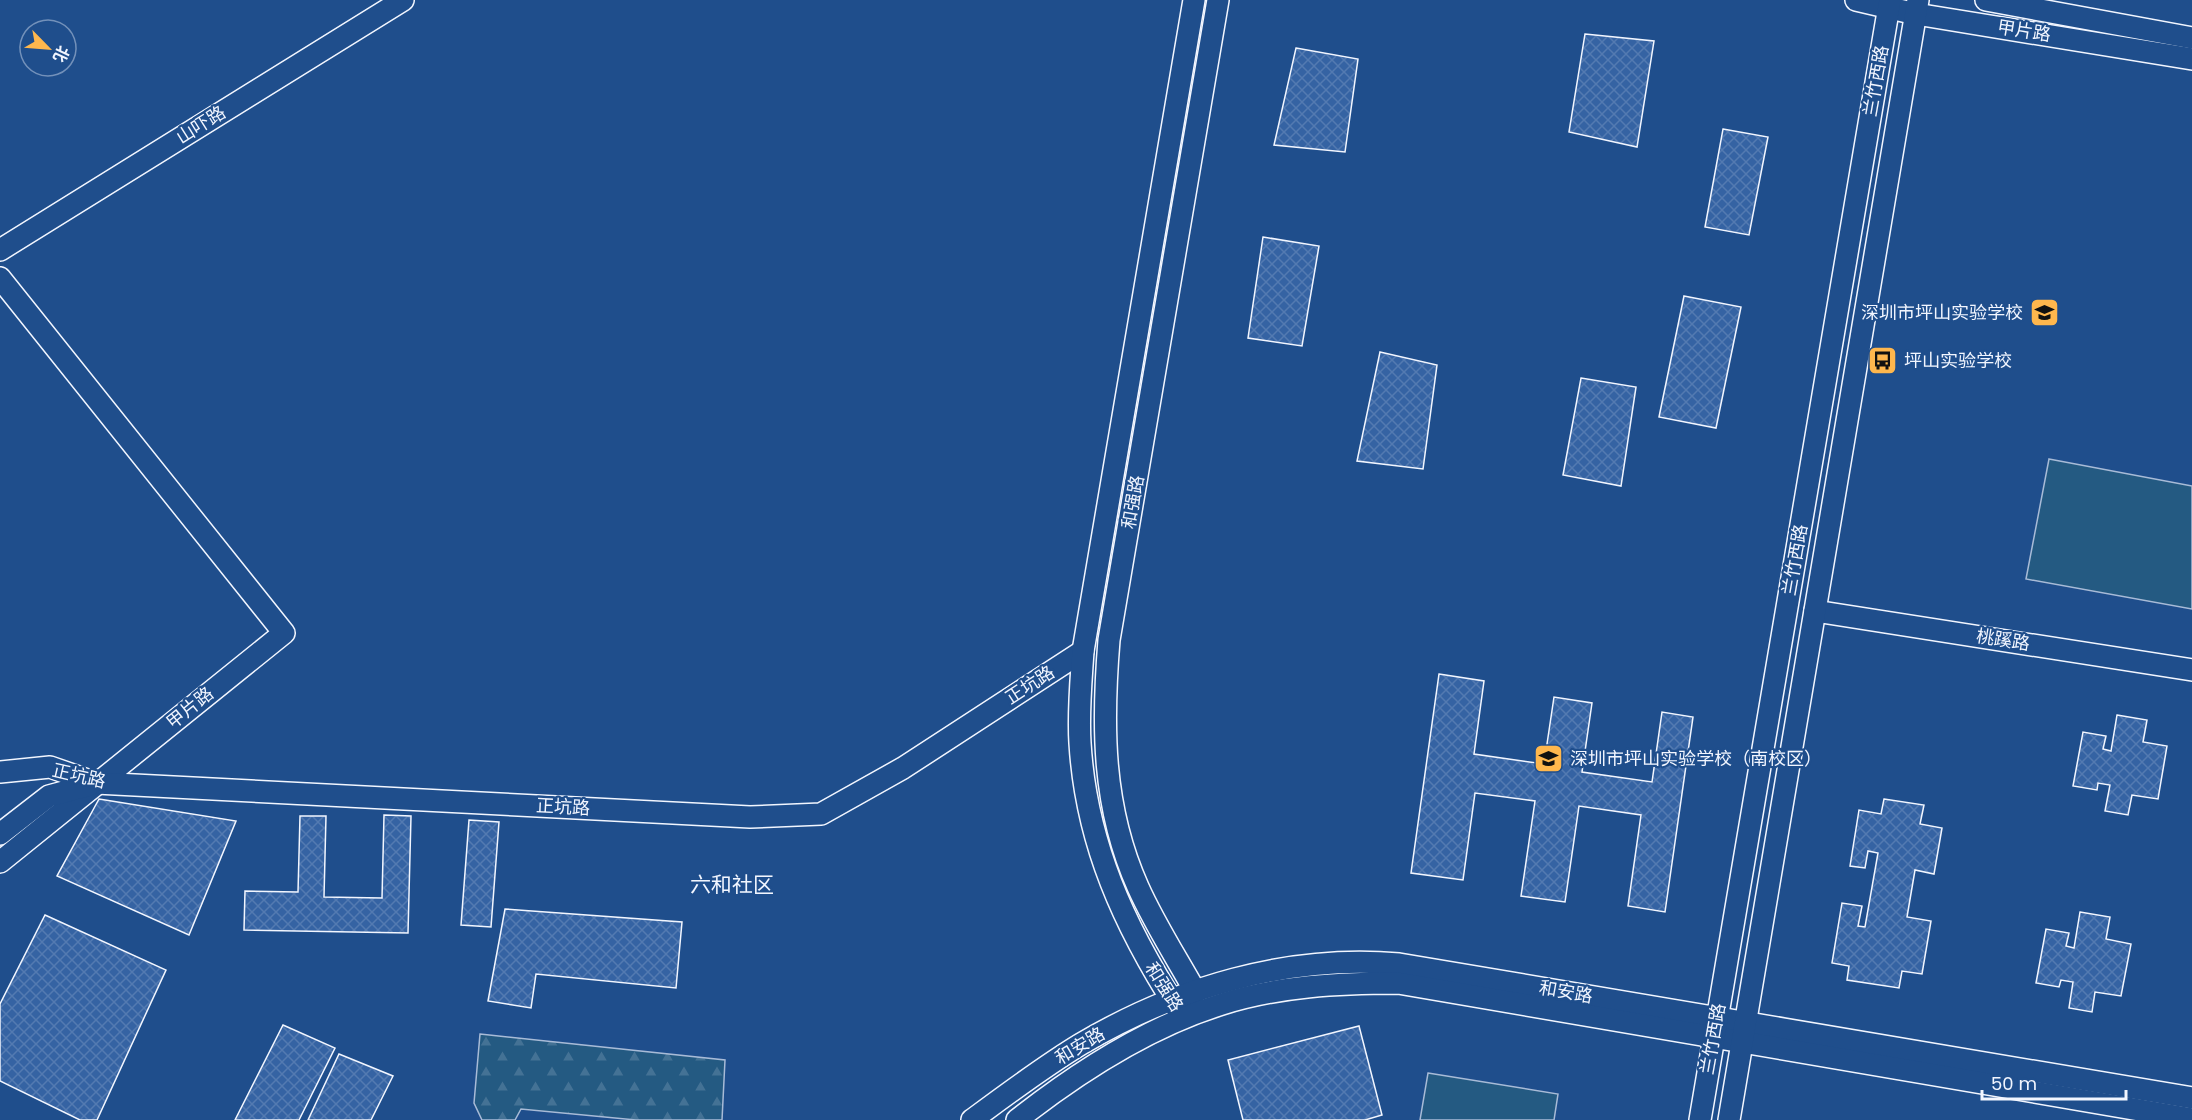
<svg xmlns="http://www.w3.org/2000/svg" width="2192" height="1120" font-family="Poppins,'Noto Sans SC',sans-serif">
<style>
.forest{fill:url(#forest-firs);stroke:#a8bbd7;stroke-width:1.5}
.pitch{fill:#245a82;stroke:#a8bbd7;stroke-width:1.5}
.building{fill:url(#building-cross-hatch);stroke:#f2f6ff;stroke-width:1.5}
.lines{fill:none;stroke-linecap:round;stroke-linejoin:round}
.minor-casing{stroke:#f2f6ff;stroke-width:24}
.minor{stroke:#1f4e8c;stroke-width:21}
.labels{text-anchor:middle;stroke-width:4.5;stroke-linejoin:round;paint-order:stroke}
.street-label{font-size:18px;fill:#f2f6ff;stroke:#1f4e8c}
.poi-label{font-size:18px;fill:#f2f6ff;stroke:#1f4e8c;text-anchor:start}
.quarter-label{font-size:21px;fill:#f2f6ff;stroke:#1f4e8c}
</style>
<defs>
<pattern id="forest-firs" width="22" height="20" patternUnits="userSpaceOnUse" patternTransform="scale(1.5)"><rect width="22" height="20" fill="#245a82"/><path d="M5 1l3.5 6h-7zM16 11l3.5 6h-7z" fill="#447295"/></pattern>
<pattern id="building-cross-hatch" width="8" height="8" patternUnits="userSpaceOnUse" patternTransform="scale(1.5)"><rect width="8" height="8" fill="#3563a3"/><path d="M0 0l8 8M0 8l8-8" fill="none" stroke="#537ab1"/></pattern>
</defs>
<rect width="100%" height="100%" fill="#1f4e8c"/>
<path class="forest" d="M480,1034L725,1060L722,1120H636L521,1109L515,1120H482L474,1103Z"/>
<g class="pitch">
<path d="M2049,459L2192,486V609L2026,579Z"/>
<path d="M1428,1073L1558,1094L1554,1120H1420Z"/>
</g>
<g class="building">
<path d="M1585,34L1654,41L1637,147L1569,132Z"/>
<path d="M1296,48L1358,59L1345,152L1274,145Z"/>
<path d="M1723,129L1768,137L1749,235L1705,227Z"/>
<path d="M1263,237L1319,246L1302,346L1248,338Z"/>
<path d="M1684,296L1741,307L1716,428L1659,417Z"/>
<path d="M1380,352L1437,365L1423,469L1357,461Z"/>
<path d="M1581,378L1636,387L1621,486L1563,475Z"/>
<path d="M1439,674L1484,681L1474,754L1544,764L1554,697L1592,703L1582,772L1652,782L1662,712L1693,717L1665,912L1628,906L1641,815L1579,806L1565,902L1521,896L1535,801L1475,793L1463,880L1411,873Z"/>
<path d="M2117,715L2147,720L2143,742L2167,746L2158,799L2132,795L2128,815L2105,811L2110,785L2098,783L2097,790L2073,786L2083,732L2106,736L2103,749L2111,751Z"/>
<path d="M99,799L236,821L189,935L57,876Z"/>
<path d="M1884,799L1924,805L1920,824L1942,828L1934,874L1915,870L1907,917L1931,921L1922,974L1902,971L1899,988L1847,980L1849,966L1832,963L1842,903L1862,906L1858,926L1865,927L1878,853L1868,851L1865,868L1850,866L1859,810L1881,814Z"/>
<path d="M384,815L411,816L408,933L244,930L245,891L298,892L300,816H326L324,897L382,898Z"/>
<path d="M469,820L499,822L491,927L461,925Z"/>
<path d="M505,909L682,922L676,988L536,974L531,1008L488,1001Z"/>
<path d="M2080,912L2110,917L2106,939L2131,944L2121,996L2095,992L2092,1012L2069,1008L2073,982L2061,980L2059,987L2036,983L2046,929L2069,933L2066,946L2074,948Z"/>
<path d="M45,915L166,970L97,1120H80L0,1081V1004Z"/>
<path d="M283,1025L335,1048L299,1120H235Z"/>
<path d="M1359,1026L1382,1115L1365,1120H1243L1228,1060Z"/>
<path d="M339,1054L393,1076L371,1120H308Z"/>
</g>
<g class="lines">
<defs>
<g id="minor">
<path d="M1856,0L1916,14L2192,59"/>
<path d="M1986,0L2192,38"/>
<path d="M0,250L403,0"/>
<path d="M0,278L284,633L0,862"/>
<path d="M1815,611L2192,670"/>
<path d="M0,772L50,767L96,783L750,817L821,814L903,768L1083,651"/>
<path d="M0,834L49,796L90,785"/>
<path d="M1190,1004L1195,991C1176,957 1154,923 1138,887C1102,807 1102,725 1109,640L1218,0"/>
<path d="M1178,1010C1124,926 1086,843 1080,743C1078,712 1081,682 1083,651L1194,0"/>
<path d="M972,1120C1007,1094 1043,1067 1081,1044C1176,988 1288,954 1399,964L2192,1098"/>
<path d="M1017,1120C1078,1072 1148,1027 1222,1004C1279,986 1339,983 1398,983L2192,1119"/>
<path d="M1700,1120L1890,0"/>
<path d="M1729,1120L1918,0"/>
</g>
</defs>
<use href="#minor" class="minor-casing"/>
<use href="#minor" class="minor"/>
</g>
<defs>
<symbol id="school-square" viewBox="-11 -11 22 22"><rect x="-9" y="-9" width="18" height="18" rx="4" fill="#ffb74d" stroke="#1f4e8c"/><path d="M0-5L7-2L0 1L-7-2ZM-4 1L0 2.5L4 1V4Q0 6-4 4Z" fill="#111"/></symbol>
<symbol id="bus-square" viewBox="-11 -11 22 22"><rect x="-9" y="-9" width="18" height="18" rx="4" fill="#ffb74d" stroke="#1f4e8c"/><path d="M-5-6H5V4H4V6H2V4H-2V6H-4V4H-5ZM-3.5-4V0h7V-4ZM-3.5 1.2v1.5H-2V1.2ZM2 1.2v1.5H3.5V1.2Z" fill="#111"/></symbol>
</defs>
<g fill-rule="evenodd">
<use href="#school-square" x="2028" y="296" width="33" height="33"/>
<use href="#bus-square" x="1866" y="344" width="33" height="33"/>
<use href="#school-square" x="1532" y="742" width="33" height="33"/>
</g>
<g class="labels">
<g class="street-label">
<text transform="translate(2024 31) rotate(9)" y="6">甲片路</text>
<text transform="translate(1876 81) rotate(-80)" y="6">兰竹西路</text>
<text transform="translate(201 125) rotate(-32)" y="6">山吓路</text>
<text transform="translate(1133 502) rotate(-80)" y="6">和强路</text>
<text transform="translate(1795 560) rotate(-80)" y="6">兰竹西路</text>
<text transform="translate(2003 640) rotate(9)" y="6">桃蹊路</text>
<text transform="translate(1030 685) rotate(-33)" y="6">正坑路</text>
<text transform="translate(190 708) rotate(-39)" y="6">甲片路</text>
<text transform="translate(79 776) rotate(13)" y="6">正坑路</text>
<text transform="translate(563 807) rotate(3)" y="6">正坑路</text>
<text transform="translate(1164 987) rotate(58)" y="6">和强路</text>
<text transform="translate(1566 992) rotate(10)" y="6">和安路</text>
<text transform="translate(1713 1039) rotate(-80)" y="6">兰竹西路</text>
<text transform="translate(1080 1046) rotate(-31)" y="6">和安路</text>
</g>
<g class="poi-label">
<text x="2023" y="319" text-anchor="end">深圳市坪山实验学校</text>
<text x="1904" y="367">坪山实验学校</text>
<text x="1570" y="765">深圳市坪山实验学校（南校区）</text>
</g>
<g class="quarter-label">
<text x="732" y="892">六和社区</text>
</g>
</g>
<g transform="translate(48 48) rotate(115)"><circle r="28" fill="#1f4e8c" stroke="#7391ba" stroke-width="1.5"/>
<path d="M0-4.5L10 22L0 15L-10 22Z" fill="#ffb74d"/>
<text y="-9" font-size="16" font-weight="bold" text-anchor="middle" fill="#f2f6ff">北</text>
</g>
<path d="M1982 1090v9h144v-9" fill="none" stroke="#f2f6ff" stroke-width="3"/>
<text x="1991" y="1090" font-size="18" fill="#f2f6ff" stroke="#1f4e8c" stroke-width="4.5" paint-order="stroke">50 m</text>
</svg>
